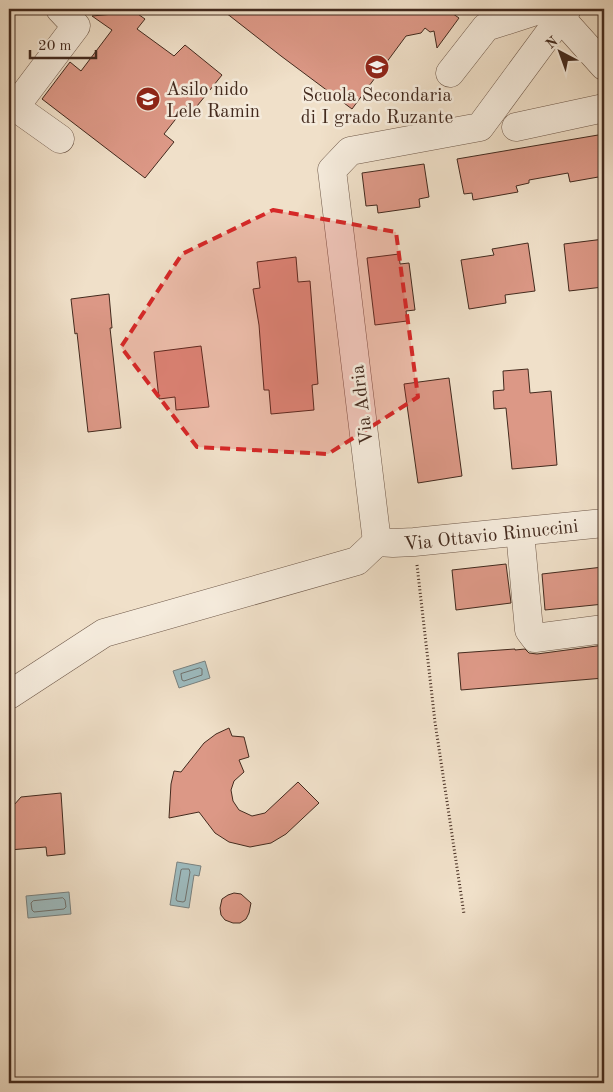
<svg xmlns="http://www.w3.org/2000/svg" width="613" height="1092" font-family="'Old Standard TT',serif">
<style>
.water{fill:#9dbbbf;stroke:#79817f}
.lines{fill:none;stroke-linecap:round;stroke-linejoin:round}
.shore{stroke:#70726e;stroke-width:1}
.building{fill:#dc9886;stroke:#432a1e}
.minor-casing{stroke:#6e5849;stroke-width:29}
.path{stroke:#432a1e;stroke-width:3;stroke-dasharray:1 2.5;stroke-linecap:butt}
.minor{stroke:#f5ebdc;stroke-width:28}
.marked{fill:#d62828;fill-opacity:0.2;stroke:#d62828;stroke-width:4;stroke-dasharray:10 6;stroke-linejoin:round}
.labels{text-anchor:middle;stroke-width:5;stroke-linejoin:round;paint-order:stroke}
.poi-label{font-size:19px;fill:#432a1e;stroke:#f5ebdc;text-anchor:start}
.street-label{font-size:19px;fill:#432a1e;stroke:#f5ebdc}
</style>
<rect width="100%" height="100%" fill="#f0e0c9"/>
<filter id="stains"><feTurbulence type="fractalNoise" baseFrequency=".004" numOctaves="4"/><feColorMatrix values="0 0 0 0 .2 0 0 0 0 .09 0 0 0 0 .02 0 0 0 .5 -.17"/></filter>
<radialGradient id="worn" r=".72"><stop offset=".6" stop-color="#630" stop-opacity="0"/><stop offset="1" stop-color="#630" stop-opacity=".3"/></radialGradient>
<g class="water">
<path d="M205,661L210,678L179,688L173,671Z"/>
<path d="M177,862L201,866L199,876L194,875L189,908L170,905Z"/>
<path d="M69,892L71,914L28,918L26,896Z"/>
</g>
<g class="lines">
<g class="shore">
<path d="M200,668L202,669V675L184,681L182,680L181,674Z"/>
<path d="M183,869H189L190,872L185,901L183,902L177,901L176,899L181,870Z"/>
<path d="M63,898L65,900L66,907L64,909L34,912L32,910L31,903L33,901Z"/>
</g>
</g>
<g class="building">
<path d="M221,9H446L459,18L437,48L434,31L430,32L425,28L421,33L406,36L352,109L281,56Z"/>
<path d="M135,12L145,19L137,29L174,56L185,45L222,75L193,111L186,106L164,134L174,142L145,178L42,99L70,62L81,71L112,30L92,16Z"/>
<path d="M604,134V176L570,182L568,173L529,180V183L516,186L518,192L473,200L472,193L464,194L457,159Z"/>
<path d="M424,164L429,197L419,199L420,207L378,213L377,205L366,206L362,173Z"/>
<path d="M604,239V277H601L603,287L569,291L564,244Z"/>
<path d="M528,243L535,291L505,295L506,303L469,309L461,260L494,255L492,249Z"/>
<path d="M399,254L400,264L409,263L415,310L406,311L407,321L375,325L367,258Z"/>
<path d="M296,257L298,282L310,281L318,384L312,385L314,410L271,414L269,390H264L259,325L253,289L260,288L257,262Z"/>
<path d="M109,294L112,328H110L121,428L88,432L77,333L75,334L71,299Z"/>
<path d="M201,346L209,407L176,410L175,397L159,399L154,352Z"/>
<path d="M528,369L530,393L551,391L557,465L512,469L506,408L494,409L493,391L504,390L503,371Z"/>
<path d="M449,378L462,476L418,483L404,384Z"/>
<path d="M506,564L511,603L456,610L452,570Z"/>
<path d="M603,567L604,604L545,610L542,574Z"/>
<path d="M604,645V678L461,690L458,653L515,649V650L525,649L529,653L537,654Z"/>
<path d="M229,728L232,736L244,737L249,757L239,760L244,772L234,781L231,790L233,801L239,810L252,816L265,813L298,782L319,803L286,834L271,843L250,847L229,842L215,833L199,812L169,818L171,784L174,771L181,772L204,743L216,734Z"/>
<path d="M61,793L65,854L47,856L46,847L9,850V806L14,805L21,797Z"/>
<path d="M234,893L241,894L251,903L249,913L246,919L240,923H233L225,920L221,915L220,908L222,899L228,895Z"/>
</g>
<g class="lines">
<defs>
<g id="minor">
<path d="M548,9L560,17L604,66"/>
<path d="M450,73L486,27L536,11L538,9"/>
<path d="M516,127L604,108"/>
<path d="M60,139L15,107L76,26L60,9"/>
<path d="M520,532L529,630L535,638L604,629"/>
<path d="M377,542L332,170L350,151L480,127L567,9"/>
<path d="M377,542L393,543L414,542L604,523"/>
<path d="M9,695L104,633L357,561L377,542"/>
</g>
</defs>
<use href="#minor" class="minor-casing"/>
<path class="path" d="M417,565L435,722L464,914"/>
<use href="#minor" class="minor"/>
</g>
<path class="marked" d="M273,210L396,232L418,397L328,454L197,447L121,347L182,254Z"/>
<defs>
<symbol id="school-disc" viewBox="-11 -11 22 22"><circle r="9.5" fill="#8f2418" stroke="#f5ebdc"/><path d="M0-5L7-2L0 1L-7-2ZM-4 1L0 2.5L4 1V4Q0 6-4 4Z" fill="#fff"/></symbol>
</defs>
<g fill-rule="evenodd">
<use href="#school-disc" x="363" y="53" width="28" height="28"/>
<use href="#school-disc" x="134" y="85" width="28" height="28"/>
</g>
<g class="labels">
<g class="poi-label">
<text x="166" y="95">Asilo nido<tspan x="166" dy="22">Lele Ramin</tspan></text>
<text x="377" y="101" text-anchor="middle">Scuola Secondaria<tspan x="377" dy="22">di I grado Ruzante</tspan></text>
</g>
<g class="street-label">
<text transform="translate(361 405) rotate(-97)" y="7">Via Adria</text>
<text transform="translate(491 534) rotate(-6)" y="7">Via Ottavio Rinuccini</text>
</g>
</g>
<rect width="613" height="1092" fill="none" stroke="#f0e0c9" stroke-width="30"/>
<rect x="10" y="10" width="593" height="1072" fill="none" stroke="#432a1e" stroke-width="2.5"/>
<rect x="15" y="15" width="583" height="1062" fill="none" stroke="#432a1e"/>
<g transform="translate(560 52) rotate(319)" stroke="#f5ebdc" stroke-width="4" paint-order="stroke">
<path d="M0-4L9 19L0 12L-9 19Z" fill="#432a1e"/>
<text y="-8" font-size="14" font-weight="bold" text-anchor="middle" fill="#432a1e">N</text>
</g>
<path d="M30 50v8h66v-8" fill="none" stroke="#432a1e" stroke-width="2.5"/>
<text x="38" y="50" font-size="15" fill="#432a1e" stroke="#f5ebdc" stroke-width="4" paint-order="stroke">20 m</text>
<rect width="100%" height="100%" filter="url(#stains)"/>
<rect width="100%" height="100%" fill="url(#worn)"/>
</svg>
